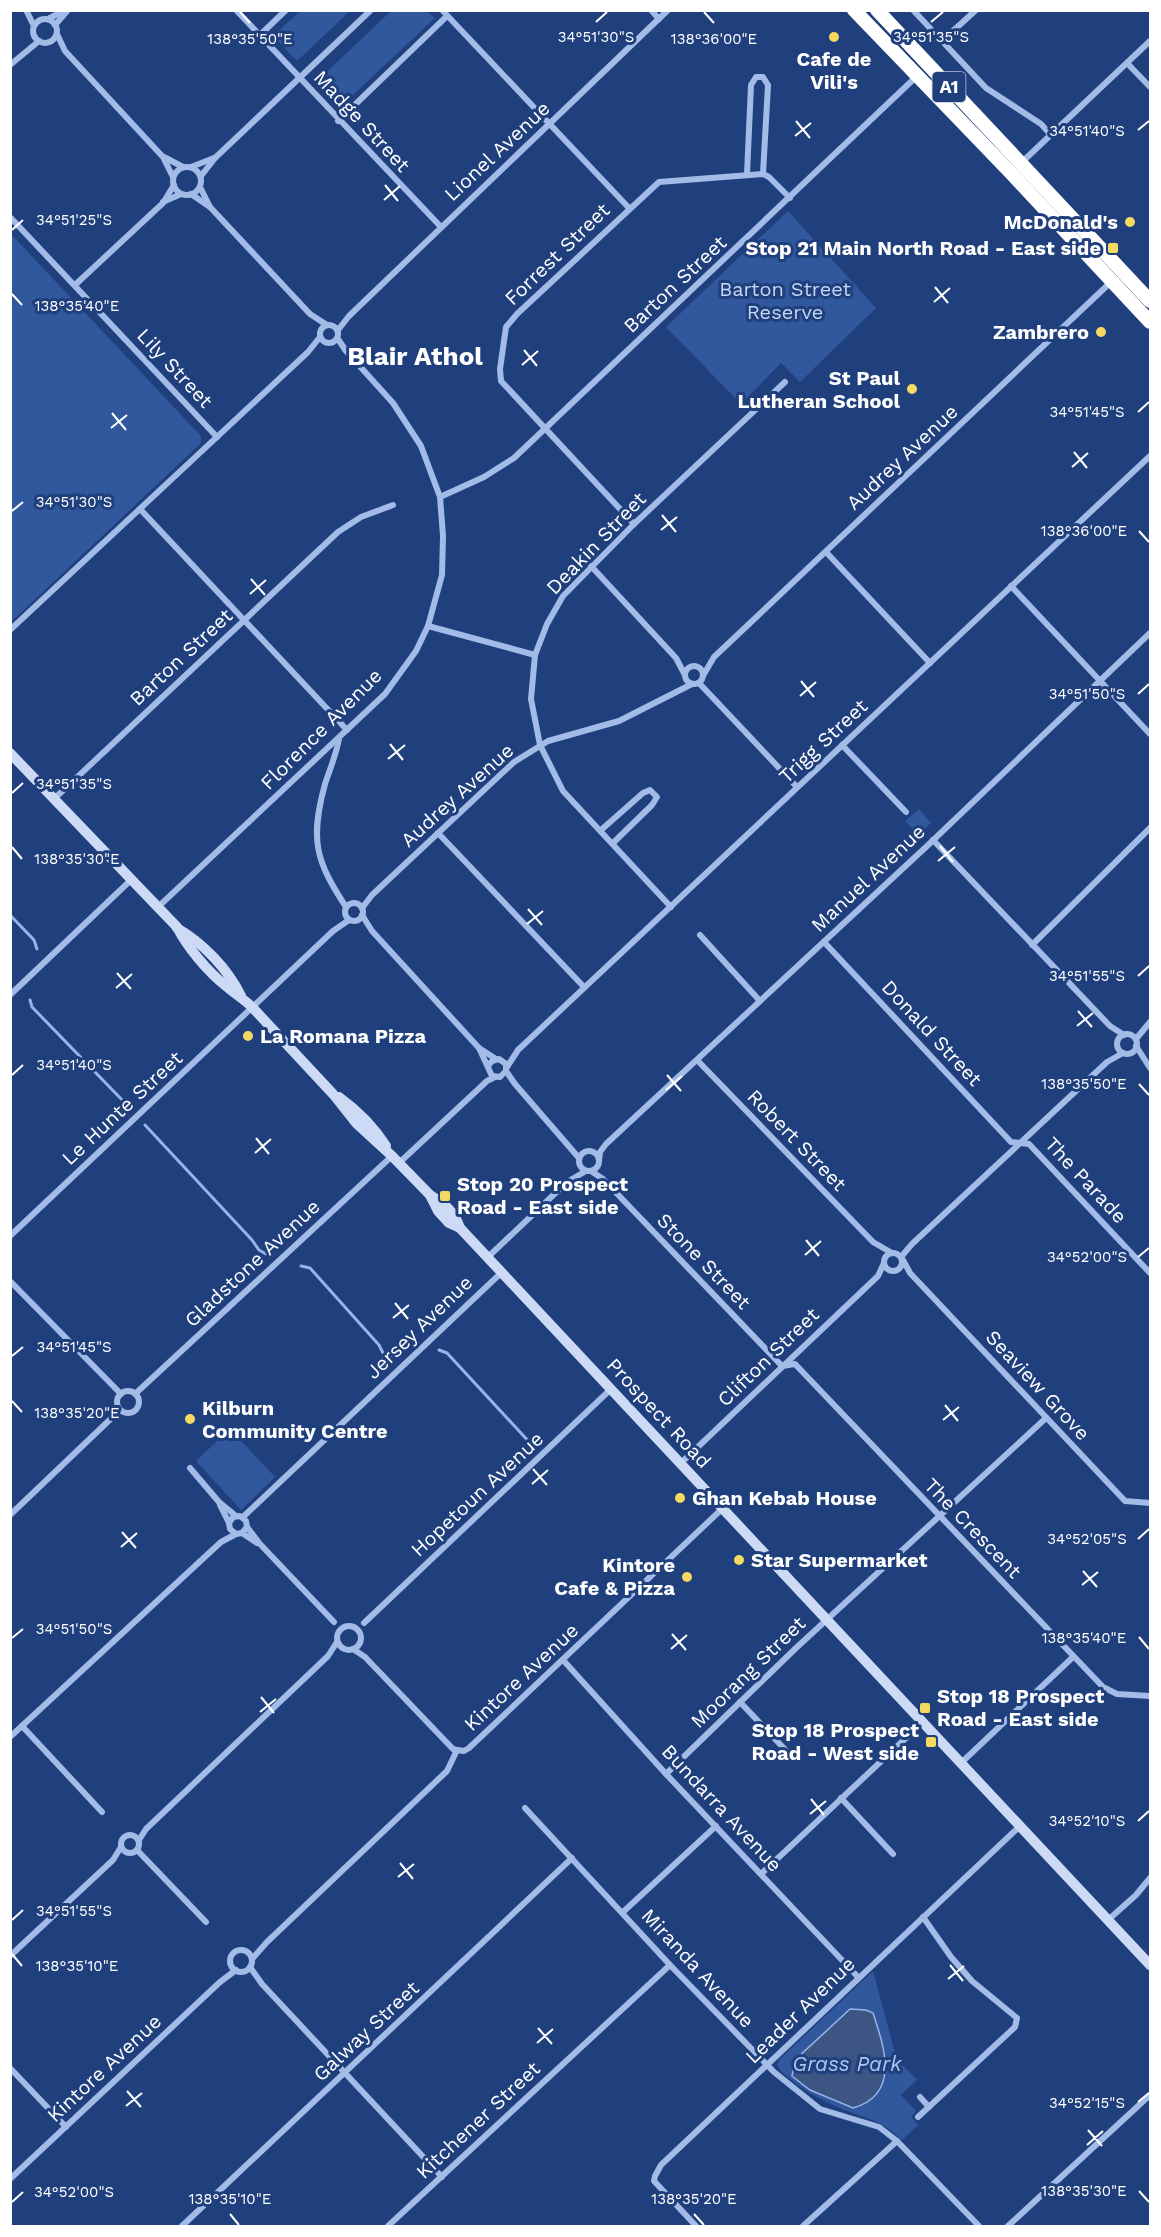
<svg xmlns="http://www.w3.org/2000/svg" width="1161" height="2237" font-family="'Work Sans',sans-serif">
<style>
.green{fill:#31589c}
.water{fill:#3c5583;stroke:#95b4e9;stroke-width:1.5}
.lines{fill:none;stroke-linecap:round;stroke-linejoin:round}
.stream{stroke:#95b4e9;stroke-width:3}
.street{stroke:#a2bbe7;stroke-width:6}
.secondary{stroke:#ccdaf6;stroke-width:10}
.highway{stroke:#fff;stroke-width:14}
.ticks{fill:none;stroke:#fff;stroke-width:2}
.poi-dot{fill:#f6d961;stroke:#1f3f7d;stroke-width:2}
.labels{text-anchor:middle;stroke-width:6;stroke-linejoin:round;paint-order:stroke}
.shield{fill:#1f3f7d;stroke:#bcc5d8;stroke-width:1.5}
.shield-label{font-size:18px;font-weight:bold;fill:#fff}
.poi-label{font-size:20px;font-weight:bold;fill:#fff;stroke:#1f3f7d;text-anchor:end}
.street-label{font-size:20px;fill:#fff;stroke:#1f3f7d}
.park-label{font-size:20px;fill:#c5d7f6;stroke:#1f3f7d}
.water-label{font-size:21px;font-style:italic;fill:#adc5ef;stroke:#1f3f7d}
.district-label{font-size:26px;font-weight:bold;fill:#fff;stroke:#1f3f7d}
.ticks-label{font-size:15px;text-anchor:middle;fill:#fff;stroke:#1f3f7d;stroke-width:6;stroke-linejoin:round;paint-order:stroke}
</style>
<rect width="100%" height="100%" fill="#1f3f7d"/>
<g class="green">
<path d="M300,11H350L297,61L273,36Z"/>
<path d="M391,11H427L435,18L340,107L316,82Z"/>
<path d="M788,211L876,308L800,382L781,363L741,404L666,327Z"/>
<path d="M11,234L201,436V443L11,622Z"/>
<path d="M919,809L931,823L918,835L905,821Z"/>
<path d="M230,1429L275,1477L241,1510L196,1461Z"/>
<path d="M873,1971L897,2060L917,2080L901,2095L916,2111L911,2117L918,2125L902,2140C882,2120 868,2119 844,2110C826,2102 809,2094 794,2082C788,2077 781,2073 777,2065L779,2060Z"/>
</g>
<path class="water" d="M850,2009L866,2010L873,2013C884,2047 901,2094 853,2108L810,2090L792,2076L795,2060Z"/>
<g class="lines">
<g class="stream">
<path d="M10,915L34,940L37,949"/>
<path d="M30,1000L32,1007L127,1105"/>
<path d="M145,1125L252,1240L259,1250L266,1254"/>
<path d="M301,1266L310,1268L379,1345L384,1355L392,1357"/>
<path d="M439,1350L447,1353L532,1445"/>
</g>
<g class="street">
<path d="M26,10L34,26"/>
<path d="M236,10L441,227"/>
<path d="M442,10L629,208"/>
<path d="M651,10L659,19"/>
<path d="M913,10L986,88L1041,124L1051,135"/>
<path d="M48,19L65,10"/>
<circle cx="45" cy="31" r="12"/>
<path d="M55,25L68,10"/>
<path d="M57,34L65,51L163,157L173,177"/>
<path d="M259,36L286,10"/>
<path d="M942,41L976,10"/>
<path d="M1127,63L1150,87"/>
<path d="M10,65L39,41"/>
<path d="M338,121L447,16"/>
<path d="M164,157L183,167"/>
<path d="M1021,163L1150,41"/>
<circle cx="187" cy="181" r="14"/>
<path d="M191,167L214,158"/>
<path d="M747,174L751,85L756,77H763L768,85L763,174"/>
<path d="M201,176L215,158L371,10"/>
<path d="M200,187L210,207"/>
<path d="M191,194L210,207L310,314L327,325"/>
<path d="M163,202L181,194"/>
<path d="M10,217L217,437"/>
<path d="M75,285L163,203L174,185"/>
<circle cx="329" cy="334" r="9"/>
<path d="M338,330L349,316L668,10"/>
<path d="M440,497L484,477L514,458L917,76"/>
<path d="M140,509L347,730"/>
<path d="M634,524L501,381L500,369L506,327L517,314L659,182L763,174L769,177L790,198"/>
<path d="M826,552L930,663"/>
<path d="M591,566L676,658L685,675"/>
<path d="M1011,586L1150,734"/>
<path d="M428,626L535,655"/>
<path d="M10,630L308,352L320,337"/>
<circle cx="694" cy="675" r="9"/>
<path d="M704,674L714,657L1112,281"/>
<path d="M699,683L797,787"/>
<path d="M339,739C336,755 330,769 325,784C310,839 315,860 346,907"/>
<path d="M842,745L906,812"/>
<path d="M55,798L338,532L361,517L393,505"/>
<path d="M601,830L643,793L650,790L657,797L652,805L613,843"/>
<path d="M438,833L584,987"/>
<path d="M933,840L1110,1026L1124,1035"/>
<circle cx="354" cy="912" r="9"/>
<path d="M158,907L385,694L416,651L428,626L442,575L443,536L440,497L421,446L393,403L346,351L338,339"/>
<path d="M671,907L563,791L540,745L531,699L535,655L547,624L563,596L634,524L785,382"/>
<path d="M362,908L372,895L514,762L548,741L619,721L692,684"/>
<path d="M362,915L372,931L479,1048L496,1059"/>
<path d="M700,935L760,1001"/>
<path d="M824,942L1011,1142L1029,1144L1150,1273"/>
<path d="M1032,945L1150,828"/>
<path d="M10,995L132,879"/>
<circle cx="1127" cy="1044" r="10"/>
<path d="M1136,1039L1150,1022"/>
<path d="M1136,1046L1150,1068"/>
<path d="M479,1048L492,1076L500,1077L506,1071V1064L499,1059L492,1061L488,1066"/>
<path d="M697,1060L873,1242L892,1253"/>
<path d="M507,1067L518,1050L1150,456"/>
<path d="M506,1071L515,1084L579,1158"/>
<circle cx="589" cy="1161" r="10"/>
<path d="M599,1161L600,1152L606,1144L926,847L1150,633"/>
<path d="M399,1163L487,1081L495,1077"/>
<path d="M591,1171L603,1179L782,1366L795,1364L1103,1687L1117,1694L1150,1696"/>
<path d="M10,1236L333,931L349,920"/>
<circle cx="893" cy="1262" r="9"/>
<path d="M488,1257L567,1182L586,1171"/>
<path d="M901,1257L912,1244L1107,1062L1123,1053"/>
<path d="M903,1260L910,1273L1125,1501L1150,1503"/>
<path d="M10,1281L121,1394"/>
<circle cx="128" cy="1402" r="11"/>
<path d="M135,1394L392,1156"/>
<path d="M681,1463L878,1276L884,1263"/>
<path d="M190,1468L219,1502L236,1516"/>
<path d="M220,1505L229,1523"/>
<path d="M10,1515L120,1410"/>
<path d="M243,1517L502,1272"/>
<path d="M247,1527L260,1544L334,1622"/>
<path d="M242,1533L247,1527L246,1521L240,1516L233,1517L229,1523L230,1529L236,1534L242,1533L257,1543"/>
<path d="M364,1623L611,1389"/>
<circle cx="349" cy="1638" r="12"/>
<path d="M353,1649L365,1657L453,1749L457,1750"/>
<path d="M563,1660L666,1774L858,1977"/>
<path d="M740,1702L794,1759"/>
<path d="M22,1726L102,1812"/>
<path d="M10,1737L221,1542L236,1534"/>
<path d="M961,1763L1073,1657"/>
<path d="M666,1774L796,1648L1046,1418"/>
<path d="M841,1798L893,1854"/>
<path d="M525,1808L670,1965L774,2072L820,2109L879,2127L897,2141L979,2226"/>
<circle cx="130" cy="1844" r="9"/>
<path d="M139,1840L146,1829L328,1656L337,1642"/>
<path d="M137,1850L206,1922"/>
<path d="M761,1874L923,1722"/>
<path d="M623,1912L716,1826"/>
<path d="M1108,1920L1136,1895L1150,1878"/>
<circle cx="241" cy="1961" r="11"/>
<path d="M10,1956L113,1860L121,1847"/>
<path d="M252,1959L267,1942L447,1771L457,1750L464,1751L469,1748L723,1508"/>
<path d="M250,1967L262,1984L442,2177"/>
<path d="M10,2068L66,2127"/>
<path d="M920,2097L929,2107"/>
<path d="M918,2117L1015,2027L1017,2018L972,1981L951,1957L923,1917"/>
<path d="M10,2179L220,1982L236,1970"/>
<path d="M182,2226L572,1858"/>
<path d="M388,2226L670,1965"/>
<path d="M696,2226L654,2181L655,2176L661,2165L1020,1826"/>
<path d="M803,2226L897,2141"/>
<path d="M1008,2226L1150,2095"/>
</g>
<g class="secondary">
<path d="M10,753L177,927C187,947 208,972 226,986C235,994 244,999 252,1007L333,1094L356,1123L392,1156L430,1195L438,1211L449,1223L460,1228L1150,1965"/>
<path d="M177,928C203,943 228,969 241,996"/>
<path d="M339,1097C357,1110 374,1127 386,1146"/>
<path d="M430,1195C445,1204 454,1211 460,1228"/>
</g>
<g class="highway">
<path d="M854,10L1011,173L1150,322"/>
<path d="M877,10L1150,301"/>
</g>
</g>
<path class="ticks" d="M240,12L250,23M704,12L714,23M596,22L607,12M931,22L943,12M796,121L810,138M1138,130L1149,121M795,136L811,123M385,185L398,201M384,200L400,186M12,230L23,220M935,287L948,303M12,294L22,305M934,302L950,288M524,350L537,366M522,365L538,351M1138,412L1149,402M112,413L126,430M111,428L127,415M1074,452L1087,468M1072,467L1088,453M12,511L23,502M662,515L676,532M661,530L677,517M1139,531L1149,542M251,579L265,595M250,594L266,580M801,681L814,697M1138,694L1149,684M800,696L816,682M390,744L403,760M388,759L405,745M12,793L23,783M940,846L953,862M12,847L22,859M938,861L955,847M528,909L542,925M527,924L543,911M117,973L131,989M1138,976L1149,966M116,988L132,974M1078,1011L1092,1027M1077,1026L1093,1013M12,1075L23,1065M667,1075L681,1091M1139,1084L1149,1095M666,1090L682,1076M256,1138L269,1154M255,1153L271,1139M806,1240L819,1256M805,1255L821,1241M1138,1257L1149,1248M395,1303L408,1319M393,1318L409,1305M12,1356L23,1347M12,1401L22,1412M945,1405L958,1421M943,1420L959,1407M533,1469L547,1485M532,1484L548,1470M122,1532L136,1548M1138,1539L1149,1529M121,1547L137,1533M1083,1571L1097,1587M1082,1585L1098,1572M672,1634L686,1650M1139,1637L1149,1649M12,1638L23,1629M671,1649L687,1635M261,1697L274,1713M260,1712L276,1699M811,1799L824,1815M810,1814L826,1801M1138,1821L1149,1811M400,1863L413,1879M398,1877L414,1864M12,1920L23,1910M12,1954L22,1966M950,1965L963,1981M948,1979L964,1966M538,2028L552,2044M537,2043L553,2029M127,2091L141,2107M1138,2102L1149,2093M126,2106L142,2093M1088,2130L1102,2146M1087,2145L1103,2131M1139,2191L1149,2202M12,2202L23,2192M230,2214L239,2225M694,2214L704,2225"/>
<g class="poi-dot">
<circle cx="834" cy="37" r="6"/>
<circle cx="1130" cy="222" r="6"/>
<rect x="1107" y="242" width="12" height="12" rx="3"/>
<circle cx="1101" cy="332" r="6"/>
<circle cx="912" cy="389" r="6"/>
<circle cx="248" cy="1036" r="6"/>
<rect x="439" y="1190" width="12" height="12" rx="3"/>
<circle cx="190" cy="1419" r="6"/>
<circle cx="680" cy="1498" r="6"/>
<circle cx="739" cy="1560" r="6"/>
<circle cx="687" cy="1577" r="6"/>
<rect x="919" y="1702" width="12" height="12" rx="3"/>
<rect x="925" y="1736" width="12" height="12" rx="3"/>
</g>
<g class="labels">
<rect class="shield" x="932.5" y="72" width="33" height="30" rx="4.5"/>
<g class="shield-label">
<text x="949" y="93">A1</text>
</g>
<g class="poi-label">
<text x="834" y="66" text-anchor="middle">Cafe de<tspan x="834" dy="23">Vili's</tspan></text>
<text x="1118" y="229">McDonald's</text>
<text x="1101" y="255">Stop 21 Main North Road - East side</text>
<text x="1089" y="339">Zambrero</text>
<text x="900" y="385">St Paul<tspan x="900" dy="23">Lutheran School</tspan></text>
<text x="260" y="1043" text-anchor="start">La Romana Pizza</text>
<text x="457" y="1191" text-anchor="start">Stop 20 Prospect<tspan x="457" dy="23">Road - East side</tspan></text>
<text x="202" y="1415" text-anchor="start">Kilburn<tspan x="202" dy="23">Community Centre</tspan></text>
<text x="692" y="1505" text-anchor="start">Ghan Kebab House</text>
<text x="751" y="1567" text-anchor="start">Star Supermarket</text>
<text x="675" y="1572">Kintore<tspan x="675" dy="23">Cafe &amp; Pizza</tspan></text>
<text x="937" y="1703" text-anchor="start">Stop 18 Prospect<tspan x="937" dy="23">Road - East side</tspan></text>
<text x="919" y="1737">Stop 18 Prospect<tspan x="919" dy="23">Road - West side</tspan></text>
</g>
<g class="street-label">
<text transform="translate(362 121) rotate(47)" y="7">Madge Street</text>
<text transform="translate(497 151) rotate(-43)" y="7">Lionel Avenue</text>
<text transform="translate(557 254) rotate(-44)" y="7">Forrest Street</text>
<text transform="translate(675 284) rotate(-43)" y="7">Barton Street</text>
<text transform="translate(175 368) rotate(47)" y="7">Lily Street</text>
<text transform="translate(902 457) rotate(-43)" y="7">Audrey Avenue</text>
<text transform="translate(596 543) rotate(-46)" y="7">Deakin Street</text>
<text transform="translate(181 657) rotate(-43)" y="7">Barton Street</text>
<text transform="translate(321 729) rotate(-45)" y="7">Florence Avenue</text>
<text transform="translate(823 741) rotate(-43)" y="7">Trigg Street</text>
<text transform="translate(457 795) rotate(-42)" y="7">Audrey Avenue</text>
<text transform="translate(868 878) rotate(-43)" y="7">Manuel Avenue</text>
<text transform="translate(932 1033) rotate(47)" y="7">Donald Street</text>
<text transform="translate(122 1108) rotate(-43)" y="7">Le Hunte Street</text>
<text transform="translate(797 1140) rotate(46)" y="7">Robert Street</text>
<text transform="translate(1086 1180) rotate(47)" y="7">The Parade</text>
<text transform="translate(704 1261) rotate(46)" y="7">Stone Street</text>
<text transform="translate(252 1263) rotate(-43)" y="7">Gladstone Avenue</text>
<text transform="translate(419 1327) rotate(-44)" y="7">Jersey Avenue</text>
<text transform="translate(768 1357) rotate(-44)" y="7">Clifton Street</text>
<text transform="translate(1038 1385) rotate(47)" y="7">Seaview Grove</text>
<text transform="translate(659 1413) rotate(47)" y="7">Prospect Road</text>
<text transform="translate(477 1494) rotate(-43)" y="7">Hopetoun Avenue</text>
<text transform="translate(973 1528) rotate(46)" y="7">The Crescent</text>
<text transform="translate(748 1672) rotate(-44)" y="7">Moorang Street</text>
<text transform="translate(521 1677) rotate(-43)" y="7">Kintore Avenue</text>
<text transform="translate(722 1808) rotate(47)" y="7">Bundarra Avenue</text>
<text transform="translate(698 1968) rotate(47)" y="7">Miranda Avenue</text>
<text transform="translate(800 2010) rotate(-44)" y="7">Leader Avenue</text>
<text transform="translate(366 2031) rotate(-43)" y="7">Galway Street</text>
<text transform="translate(104 2068) rotate(-43)" y="7">Kintore Avenue</text>
<text transform="translate(478 2120) rotate(-43)" y="7">Kitchener Street</text>
</g>
<g class="park-label">
<text x="785" y="296">Barton Street<tspan x="785" dy="23">Reserve</tspan></text>
</g>
<g class="water-label">
<text x="847" y="2071">Grass Park</text>
</g>
<g class="district-label">
<text x="415" y="365">Blair Athol</text>
</g>
</g>
<g class="ticks-label">
<text x="596" y="42">34°51'30"S</text>
<text x="931" y="42">34°51'35"S</text>
<text x="250" y="44">138°35'50"E</text>
<text x="714" y="44">138°36'00"E</text>
<text x="1087" y="136">34°51'40"S</text>
<text x="74" y="225">34°51'25"S</text>
<text x="77" y="311">138°35'40"E</text>
<text x="1087" y="417">34°51'45"S</text>
<text x="74" y="507">34°51'30"S</text>
<text x="1084" y="536">138°36'00"E</text>
<text x="1087" y="699">34°51'50"S</text>
<text x="74" y="789">34°51'35"S</text>
<text x="77" y="864">138°35'30"E</text>
<text x="1087" y="981">34°51'55"S</text>
<text x="74" y="1070">34°51'40"S</text>
<text x="1084" y="1089">138°35'50"E</text>
<text x="1087" y="1262">34°52'00"S</text>
<text x="74" y="1352">34°51'45"S</text>
<text x="77" y="1418">138°35'20"E</text>
<text x="1087" y="1544">34°52'05"S</text>
<text x="74" y="1634">34°51'50"S</text>
<text x="1084" y="1643">138°35'40"E</text>
<text x="1087" y="1826">34°52'10"S</text>
<text x="74" y="1916">34°51'55"S</text>
<text x="77" y="1971">138°35'10"E</text>
<text x="1087" y="2108">34°52'15"S</text>
<text x="1084" y="2196">138°35'30"E</text>
<text x="74" y="2197">34°52'00"S</text>
<text x="230" y="2204">138°35'10"E</text>
<text x="694" y="2204">138°35'20"E</text>
</g>
<rect width="1161" height="2237" fill="none" stroke="#ffffff" stroke-width="24"/>
</svg>
